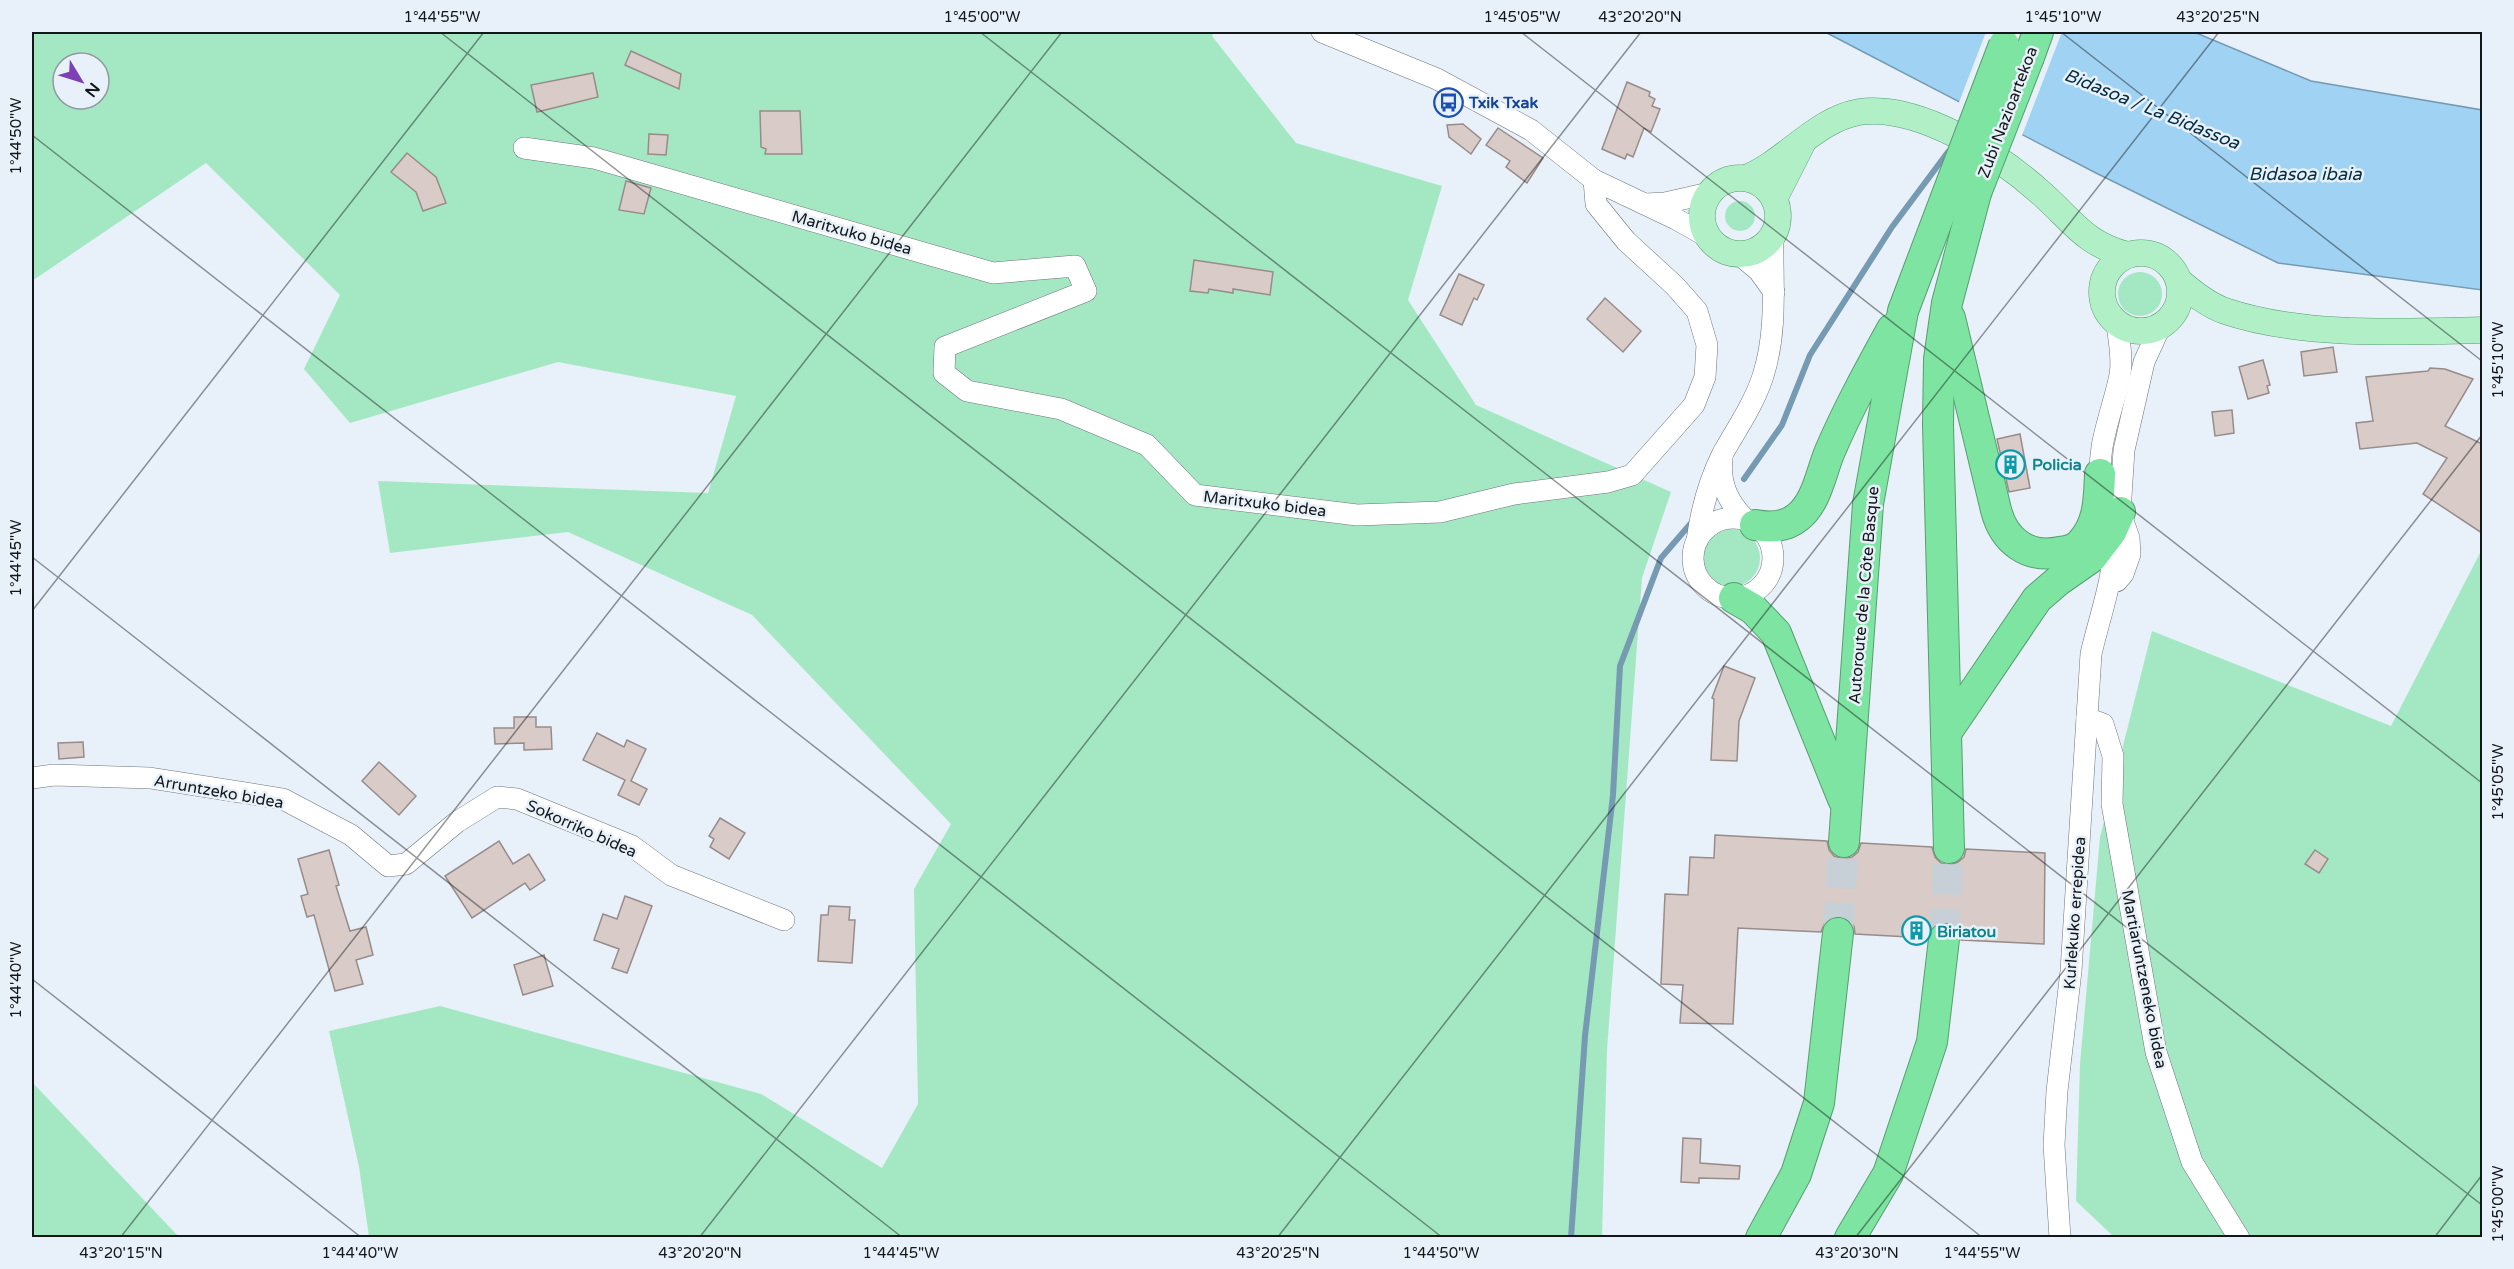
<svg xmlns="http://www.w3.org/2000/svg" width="2514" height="1269" font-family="'Varela Round',sans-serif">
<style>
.green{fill:#a4e8c3;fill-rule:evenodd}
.water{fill:#a0d2f3;stroke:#769ab2;stroke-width:1.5}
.pier{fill:#e8f1f9}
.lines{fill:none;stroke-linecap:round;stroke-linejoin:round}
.stream{stroke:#769ab2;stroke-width:6}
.building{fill:#d8cbc8;stroke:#988c8a;stroke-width:1.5}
.highway-tunnel{stroke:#c8d0d7;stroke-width:30;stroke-dasharray:30 15;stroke-linecap:butt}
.minor-casing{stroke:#6d757c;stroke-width:22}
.major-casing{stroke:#589d71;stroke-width:27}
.highway-casing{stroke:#589d71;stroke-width:32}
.minor{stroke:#fff;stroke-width:21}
.major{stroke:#b1efc7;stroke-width:26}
.highway{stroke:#7de5a1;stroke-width:30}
.highway-bridge-casing{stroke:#589d71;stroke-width:32;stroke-linecap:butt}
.highway-bridge{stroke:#7de5a1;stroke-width:30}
.ticks{fill:none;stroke:#131719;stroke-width:1.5;stroke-opacity:0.45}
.labels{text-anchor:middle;stroke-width:5;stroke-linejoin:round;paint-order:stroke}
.transit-label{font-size:16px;font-weight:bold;fill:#164399;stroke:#e8f1f9;text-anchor:start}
.street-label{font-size:16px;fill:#131719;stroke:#e8f1f9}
.culture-label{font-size:16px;font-weight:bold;fill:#0d838f;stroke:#e8f1f9;text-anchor:start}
.water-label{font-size:18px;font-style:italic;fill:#042d42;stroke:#e8f1f9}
.neatline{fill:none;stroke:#131719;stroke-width:2}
.ticks-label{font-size:15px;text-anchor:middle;fill:#131719}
</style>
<rect width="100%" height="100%" fill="#e8f1f9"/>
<g class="green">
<path d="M32,32H1214L1212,36L1296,143L1442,186L1408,300L1476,405L1671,492L1642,578L1607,1050L1602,1237H369L359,1167L329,1031L440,1006L761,1094L882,1168L918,1104L914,889L951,824L752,615L568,532L390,553L378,481L708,493L736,396L558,362L350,423L304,369L340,295L206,163L32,281ZM63,63H99V99H63Z"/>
<circle cx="1740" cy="216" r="15"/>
<circle cx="2140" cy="294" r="22"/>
<circle cx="1731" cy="558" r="29"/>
<path d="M2482,549V1237H2114L2076,1201L2080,1064L2100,837L2152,631L2391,726Z"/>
<path d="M32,1082L179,1237H32Z"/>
</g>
<path class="water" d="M1825,32H2194L2311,81L2482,110V290L2278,263L2094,172Z"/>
<path class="pier" d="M1986,32H2062L2021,138L1958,105Z"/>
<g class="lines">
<g class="stream">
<path d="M1744,479L1782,425L1810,355L1892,227L1948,152"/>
<path d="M1571,1238L1585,1036L1613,795L1620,666L1661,558L1692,522"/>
</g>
</g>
<g class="building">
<path d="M631,51L681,74L679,89L625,65Z"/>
<path d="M593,73L598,97L537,112L531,85Z"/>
<path d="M1627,82L1650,92L1649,96L1655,99L1652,106L1660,109L1651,132L1644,128L1633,157L1627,154L1625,159L1602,149Z"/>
<path d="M760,111H800L802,154H765L766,149L761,147Z"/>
<path d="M1463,124L1481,139L1471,154L1449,137L1447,125Z"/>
<path d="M1498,128L1543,158L1527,183L1506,167L1510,161L1486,145Z"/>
<path d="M649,134L668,135L666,155L648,154Z"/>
<path d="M407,153L436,177L446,203L423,211L416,192L391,172Z"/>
<path d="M626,181L651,188L644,214L619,210Z"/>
<path d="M1194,260L1273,272L1270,295L1233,289V293L1209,289L1208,293L1190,291Z"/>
<path d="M1459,274L1484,285L1477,300L1474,298L1462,325L1440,315Z"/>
<path d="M1605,298L1641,331L1623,352L1587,319Z"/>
<path d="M2333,347L2337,372L2304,376L2301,352Z"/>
<path d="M2263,360L2270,385L2267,386L2269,393L2248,399L2239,367Z"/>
<path d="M2430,368L2445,369L2473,379L2445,426L2482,444V533L2423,494L2447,458L2417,443L2360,449L2356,423L2373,421L2366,377L2428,371Z"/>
<path d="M2232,410L2234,433L2215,436L2212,412Z"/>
<path d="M2020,434L2030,488L2009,492L1997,439Z"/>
<path d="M1724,666L1755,678L1739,721L1737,761L1711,760L1714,699L1712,698Z"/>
<path d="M514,717H536V727H551L552,749L524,750V743L495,744L494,728H514Z"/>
<path d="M597,733L624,747L627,740L646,749L631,781L647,789L639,805L618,795L625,780L583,760Z"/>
<path d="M83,742L84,757L59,759L58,743Z"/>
<path d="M379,762L416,796L399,815L362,781Z"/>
<path d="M720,818L745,833L729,859L710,847L714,839L709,836Z"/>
<path d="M1715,835L1827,841L1829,850L1834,856L1843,859L1852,857L1858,852L1861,843L1932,847L1935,857L1941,863L1949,865L1958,862L1964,857L1966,849L2045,853L2044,944L1961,940L1960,932L1955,926L1945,922L1937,923L1931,928L1927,938L1855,934L1854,926L1849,920L1839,916L1832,917L1825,922L1821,932L1738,928L1733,1024L1680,1023L1683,985L1661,984L1665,894L1688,895L1690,857L1714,858Z"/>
<path d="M499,841L513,864L529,854L545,880L530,890L525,883L472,918L445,876Z"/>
<path d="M329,850L339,885L336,886L350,931L366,927L373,955L356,960L363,984L335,991L314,915L307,917L301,896L308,894L298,859Z"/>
<path d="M2315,850L2328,859L2319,873L2305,864Z"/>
<path d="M625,896L652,906L627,973L612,968L619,949L594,940L603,914L617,919Z"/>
<path d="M829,906L850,907L849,920H855L852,963L818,961L821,915H828Z"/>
<path d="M544,955L553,986L523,995L514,965Z"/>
<path d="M1683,1138L1701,1139L1700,1163L1740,1166L1739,1179L1699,1178V1183L1681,1182Z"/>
</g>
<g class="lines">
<g class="highway-tunnel">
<path d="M1838,933L1844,842"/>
<path d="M1944,939L1949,848"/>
</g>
<defs>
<g id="minor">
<path d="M1322,32L1437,79L1531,130L1594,180L1676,219L1708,237"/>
<path d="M524,148L594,158L993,273L1075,266L1086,291L945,347L944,373L967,391L1061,409L1147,445L1195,495L1357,515L1440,512L1514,494L1608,482L1632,475L1694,405L1705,377L1707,345L1697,311L1675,286L1626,241L1596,204L1594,180"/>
<path d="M1646,204L1665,203L1709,193"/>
<path d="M1739,254L1759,271L1774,292"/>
<path d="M1722,459C1719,483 1728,503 1746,520"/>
<path d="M2103,485C2093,453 2114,408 2120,375C2123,358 2119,342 2117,324"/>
<circle cx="1733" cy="558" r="40"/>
<path d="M1697,541C1701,510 1709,481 1723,453C1737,428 1754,404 1763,376C1778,329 1772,282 1773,234"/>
<path d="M2117,581L2123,574L2130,554L2129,538L2120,512L2124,450L2144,362L2160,327"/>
<path d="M2087,718L2103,724L2113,756L2112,804L2156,1052L2192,1162L2239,1238"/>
<path d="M32,778L54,775L150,778L283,799L351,835L388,866L406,864L457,822L497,797L517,799L632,846L671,875L784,920"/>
<path d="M2060,1238L2054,1145L2057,1091L2071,971L2091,654C2101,610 2118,570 2113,524"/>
</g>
<g id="major">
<path d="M1746,178C1786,162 1815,120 1859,112C1918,103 1999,155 2041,193C2073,221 2084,244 2128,255"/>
<circle cx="1740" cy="216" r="38"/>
<path d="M1774,199L1802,144"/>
<circle cx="2141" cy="292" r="39"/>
<path d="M2179,281C2193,293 2208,305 2225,311C2302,337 2402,332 2482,330"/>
</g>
<g id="highway">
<path d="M2029,57L2038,32"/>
<path d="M1950,318L1996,510C2004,541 2028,559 2060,552C2068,551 2076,549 2081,543C2099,524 2099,499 2100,474"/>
<path d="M1755,525C1771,528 1786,527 1798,517C1817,502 1821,472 1830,451C1848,409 1870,369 1892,329"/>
<path d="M1734,598L1753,609L1776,633L1843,799"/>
<path d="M1946,733L2037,599L2059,580L2092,557L2111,532L2120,512"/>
<path d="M1844,842L1868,504L1903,311L1953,179"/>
<path d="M1949,848L1938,425L1939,359L1947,303L1976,193"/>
<path d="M1761,1238L1796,1174L1819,1103L1838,933"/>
<path d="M1850,1238L1888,1174L1932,1042L1944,939"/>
</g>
</defs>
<use href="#minor" class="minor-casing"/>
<use href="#major" class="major-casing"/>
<use href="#highway" class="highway-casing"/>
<use href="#minor" class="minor"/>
<use href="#major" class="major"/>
<use href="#highway" class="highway"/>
<defs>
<g id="highway-bridge">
<path d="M1953,179L2004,45"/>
<path d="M1976,193L2029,57"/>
</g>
</defs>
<use href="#highway-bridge" class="highway-bridge-casing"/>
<use href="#highway-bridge" class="highway-bridge"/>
</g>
<path class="ticks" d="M440,32L1983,1238M980,32L2482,1205M1521,32L2482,783M2061,32L2482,361M32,135L1443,1238M32,557L903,1238M32,611L484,32M32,979L362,1238M120,1238L1062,32M699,1238L1641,32M1277,1238L2219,32M1855,1238L2482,435M2434,1238L2482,1175"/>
<defs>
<symbol id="bus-ring" viewBox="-11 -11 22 22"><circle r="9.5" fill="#e8f1f9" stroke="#1a4fb4" stroke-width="1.5"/><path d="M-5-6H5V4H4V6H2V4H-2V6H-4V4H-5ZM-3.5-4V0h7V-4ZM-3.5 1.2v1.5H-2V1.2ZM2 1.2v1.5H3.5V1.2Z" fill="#1a4fb4"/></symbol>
<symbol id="building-ring" viewBox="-11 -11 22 22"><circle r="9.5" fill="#e8f1f9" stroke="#0f9aa8" stroke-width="1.5"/><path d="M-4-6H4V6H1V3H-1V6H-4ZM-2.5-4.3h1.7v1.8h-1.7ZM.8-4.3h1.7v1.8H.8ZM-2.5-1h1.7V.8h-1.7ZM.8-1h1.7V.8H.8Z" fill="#0f9aa8"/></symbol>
</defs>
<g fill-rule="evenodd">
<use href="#bus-ring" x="1432" y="86" width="33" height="33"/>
<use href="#building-ring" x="1994" y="448" width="33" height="33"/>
<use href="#building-ring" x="1900" y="914" width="33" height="33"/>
</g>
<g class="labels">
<g class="transit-label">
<text x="1469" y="108">Txik Txak</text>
</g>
<g class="street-label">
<text transform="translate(2007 112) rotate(-69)" y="6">Zubi Nazioartekoa</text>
<text transform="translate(852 232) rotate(16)" y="6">Maritxuko bidea</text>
<text transform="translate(1265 503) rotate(7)" y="6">Maritxuko bidea</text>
<text transform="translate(1863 595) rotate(-85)" y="6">Autoroute de la Côte Basque</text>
<text transform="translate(219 791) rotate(10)" y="6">Arruntzeko bidea</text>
<text transform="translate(582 828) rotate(24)" y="6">Sokorriko bidea</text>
<text transform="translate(2074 913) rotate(-86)" y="6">Kurlekuko errepidea</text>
<text transform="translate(2145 979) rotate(79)" y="6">Martiaruntzeneko bidea</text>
</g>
<g class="culture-label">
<text x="2032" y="470">Policia</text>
<text x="1937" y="937">Biriatou</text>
</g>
<g class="water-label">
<text transform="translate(2152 109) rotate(22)" y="6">Bidasoa / La Bidassoa</text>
<text x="2305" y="180">Bidasoa ibaia</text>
</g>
</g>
<rect width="2514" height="1269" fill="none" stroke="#e8f1f9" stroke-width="66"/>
<g transform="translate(81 81) rotate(128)"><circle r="28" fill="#e8f1f9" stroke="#939a9f" stroke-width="1.5"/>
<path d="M0-4.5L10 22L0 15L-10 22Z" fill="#7e40b5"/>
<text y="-9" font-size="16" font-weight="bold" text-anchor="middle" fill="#131719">N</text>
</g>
<rect x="33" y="33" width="2448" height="1203" class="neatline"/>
<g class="ticks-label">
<text x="442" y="22">1°44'55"W</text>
<text x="982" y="22">1°45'00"W</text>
<text x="1522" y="22">1°45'05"W</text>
<text x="1640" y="22">43°20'20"N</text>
<text x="2063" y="22">1°45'10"W</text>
<text x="2218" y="22">43°20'25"N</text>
<text transform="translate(16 136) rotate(-90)" y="5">1°44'50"W</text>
<text transform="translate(2498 360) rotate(-90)" y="5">1°45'10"W</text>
<text transform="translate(16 558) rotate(-90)" y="5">1°44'45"W</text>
<text transform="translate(2498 782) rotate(-90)" y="5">1°45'05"W</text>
<text transform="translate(16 980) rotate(-90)" y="5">1°44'40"W</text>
<text transform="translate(2498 1204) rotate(-90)" y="5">1°45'00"W</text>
<text x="121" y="1258">43°20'15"N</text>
<text x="360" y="1258">1°44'40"W</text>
<text x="700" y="1258">43°20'20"N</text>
<text x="901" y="1258">1°44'45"W</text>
<text x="1278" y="1258">43°20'25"N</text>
<text x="1441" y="1258">1°44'50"W</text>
<text x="1857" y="1258">43°20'30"N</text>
<text x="1982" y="1258">1°44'55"W</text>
</g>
</svg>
